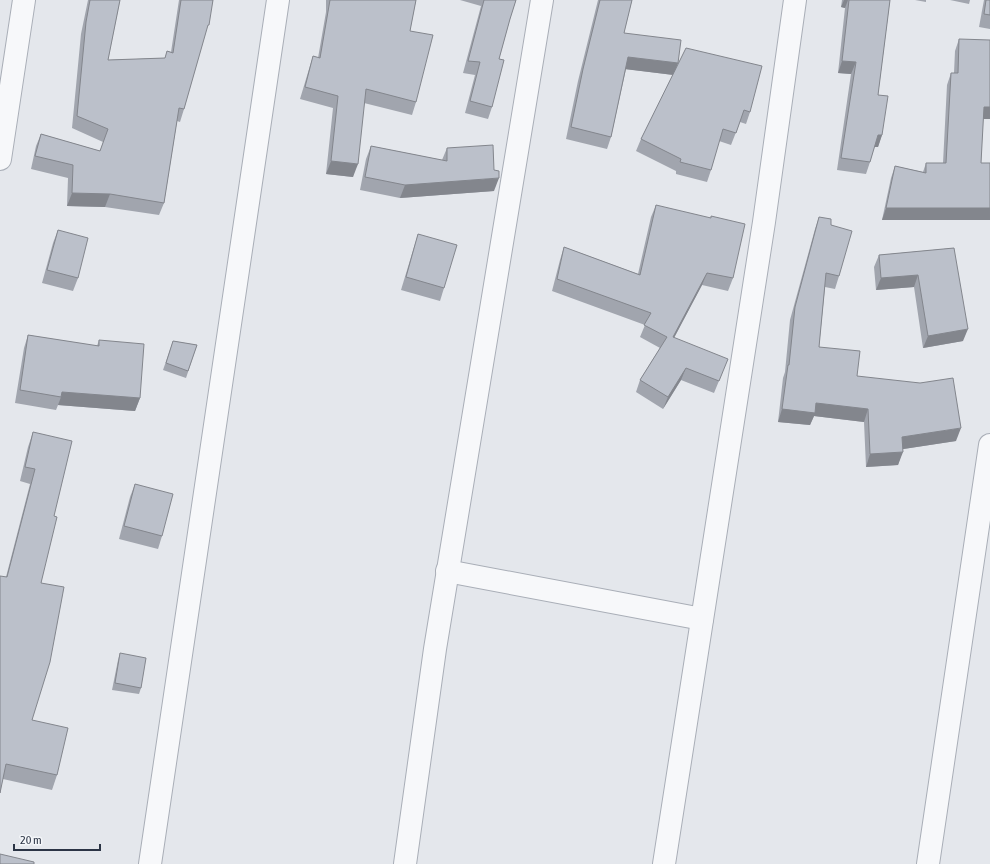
<svg xmlns="http://www.w3.org/2000/svg" width="990" height="864" font-family="'Asap Condensed',sans-serif">
<style>
.lines{fill:none;stroke-linecap:round;stroke-linejoin:round}
.street-casing{stroke:#a9aeb7;stroke-width:24}
.street{stroke:#f7f8fa;stroke-width:22}
.wall{fill:#a1a5ae}
.shaded-wall{fill:#83868d}
.building{fill:#bbc0ca;stroke:#83868d}
</style>
<rect width="100%" height="100%" fill="#e4e7ec"/>
<g class="lines">
<defs>
<g id="street">
<path d="M0,159L24,0"/>
<path d="M447,571L702,619"/>
<path d="M150,864L278,0"/>
<path d="M405,864L435,649L542,0"/>
<path d="M664,864L764,222L795,0"/>
<path d="M928,864L990,445"/>
</g>
</defs>
<use href="#street" class="street-casing"/>
<use href="#street" class="street"/>
</g>
<g class="wall">
<path d="M88,0H120L108,60L165,58L167,51L171,52L179,0H213L204,37L184,109L180,122L177,121L164,203L159,215L105,207L67,206L68,178L31,169L36,146L41,134L100,151L103,142L72,128L81,34Z"/>
<path d="M326,0H416L410,31L416,102L412,115L364,103L353,177L326,174L333,108L300,99L309,69L313,56L318,58L326,12Z"/>
<path d="M460,0H516L510,19L499,59L492,107L488,119L465,113L475,75L463,73L481,6Z"/>
<path d="M598,0H632L624,33L678,63L676,68L750,112L746,124L740,122L731,145L719,141L711,170L707,182L676,174V171L636,151L641,139L673,75L626,69L611,137L607,149L566,139L578,81Z"/>
<path d="M842,0H890L878,95L882,135L878,147H874L870,162L866,174L837,170L851,74L838,73L845,8L841,7Z"/>
<path d="M915,0H926V2Z"/>
<path d="M950,0H970L969,4Z"/>
<path d="M984,0H990V29L979,27Z"/>
<path d="M959,39L983,119L981,163H990V220H882L891,178L895,166L923,172L926,163H943L947,85L951,73H954L955,51Z"/>
<path d="M371,146L442,160L447,148L494,191L400,198L360,190L366,159Z"/>
<path d="M656,205L733,278L728,291L702,285L674,338L723,371L714,393L681,380L663,409L636,392L640,380L660,348L640,337L645,325L552,291L560,260L564,247L638,274L651,217Z"/>
<path d="M819,217L831,225L839,276L835,289L825,287L819,347L857,376L956,441L903,449L898,465L866,467L864,422L814,416L810,425L778,422L783,378L785,372L790,320L815,229Z"/>
<path d="M58,230L78,278L73,291L42,283L53,243Z"/>
<path d="M418,234L444,288L440,301L401,290L414,247Z"/>
<path d="M954,248L963,341L923,348L914,287L876,290L874,267L879,255Z"/>
<path d="M28,335L97,346L99,340L140,398L135,411L58,405L56,410L15,403L24,348Z"/>
<path d="M173,341L197,345L186,378L163,370Z"/>
<path d="M33,432L54,516L41,583L32,720L57,775L52,790L3,779L6,577L30,484L20,481L28,447Z"/>
<path d="M135,484L162,536L158,549L119,539L130,497Z"/>
<path d="M120,653L141,688L139,694L112,690L118,660Z"/>
</g>
<g class="shaded-wall">
<path d="M844,0H848L845,8L841,7Z"/>
<path d="M628,57L678,63L674,75L624,69Z"/>
<path d="M842,61L856,62L851,74L838,73Z"/>
<path d="M984,107H990V119H980Z"/>
<path d="M878,135H882L878,147H873Z"/>
<path d="M331,161L358,164L353,177L326,174Z"/>
<path d="M499,178L494,191L400,198L405,185Z"/>
<path d="M72,193L110,194L105,207L67,206Z"/>
<path d="M886,208H990V220H882Z"/>
<path d="M707,273L702,285L668,349L673,337Z"/>
<path d="M918,275L914,287L876,290L881,278Z"/>
<path d="M968,329L963,341L923,348L928,336Z"/>
<path d="M686,368L681,380L663,409L668,397Z"/>
<path d="M62,392L140,398L135,411L58,405L61,397Z"/>
<path d="M816,403L868,409L864,422L814,416L810,425L778,422L782,409Z"/>
<path d="M961,428L956,441L897,450L902,437Z"/>
<path d="M903,452L898,465L866,467L870,454Z"/>
</g>
<g class="building">
<path d="M90,0H120L108,60L165,58L167,51L173,53L181,0H213L209,25H208L184,109L179,108L164,203L110,194L72,193L73,165L35,156L41,134L100,151L108,129L77,116L86,22Z"/>
<path d="M330,0H416L410,31L433,35L416,102L366,89L358,164L331,161L338,96L305,87L313,56L320,58Z"/>
<path d="M484,0H516L510,19L499,59L504,60L492,107L470,101L480,62L468,61Z"/>
<path d="M600,0H632L624,33L681,40L678,63L628,57L611,137L571,127L583,69Z"/>
<path d="M849,0H890L878,95L888,96L882,135H878L870,162L841,158L856,62L842,61Z"/>
<path d="M986,0H990V15L984,14Z"/>
<path d="M959,39L990,40V107H984L981,163H990V208H886L895,166L926,173V163H946L951,73H958Z"/>
<path d="M686,48L762,66L750,112L744,110L736,133L723,129L711,170L680,162L681,159L641,139Z"/>
<path d="M493,145L494,170L499,171V178L405,185L365,177L371,146L447,161V148Z"/>
<path d="M656,205L711,218V216L745,224L733,278L707,273L673,337L728,359L719,381L686,368L668,397L640,380L667,337L644,325L651,313L557,279L564,247L640,275Z"/>
<path d="M819,217L831,219V225L852,231L839,276L826,273L819,347L860,351L857,376L920,383L953,378L961,428L902,437L903,452L870,454L868,409L816,403L815,413L782,409L788,365H789L795,307Z"/>
<path d="M58,230L88,238L78,278L47,270Z"/>
<path d="M418,234L457,245L444,288L406,277Z"/>
<path d="M954,248L968,329L928,336L918,275L881,278L879,255Z"/>
<path d="M28,335L99,346V340L144,344L140,398L62,392L61,397L20,390Z"/>
<path d="M173,341L197,345L188,371L166,363Z"/>
<path d="M33,432L72,441L54,516L57,517L41,583L64,587L50,662L32,720L68,728L57,775L6,764L0,793V576L7,577L35,469L25,467Z"/>
<path d="M135,484L173,494L162,536L124,526Z"/>
<path d="M120,653L146,658L141,688L115,683Z"/>
<path d="M0,854L34,862V864H0Z"/>
</g>
<path d="M14 844v6h86v-6" fill="none" stroke="#2b3445" stroke-width="2"/>
<text x="20" y="844" font-size="12" fill="#2b3445" stroke="#f4f6f9" stroke-width="3" paint-order="stroke">20 m</text>
</svg>
